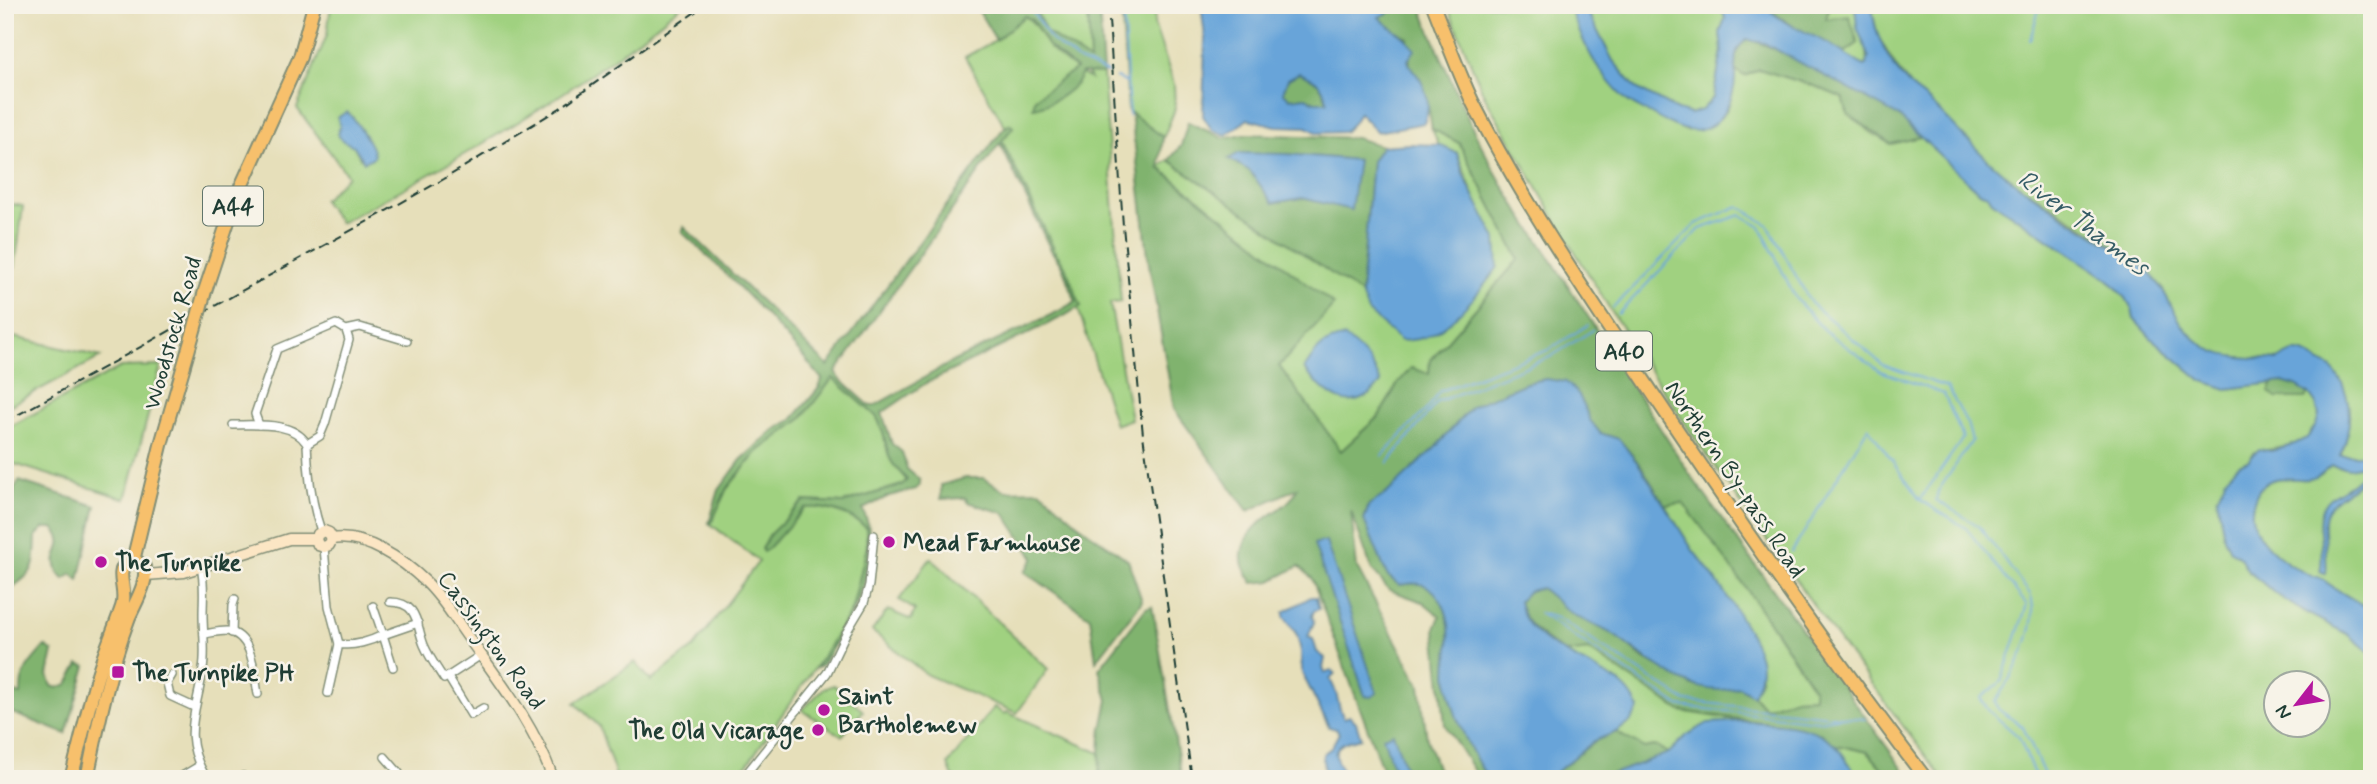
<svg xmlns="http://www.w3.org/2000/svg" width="2377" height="784" font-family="Mynerve,sans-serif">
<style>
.green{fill:#a0d180;stroke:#60875a;stroke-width:2;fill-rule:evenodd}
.forest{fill:#80b36e;stroke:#507851;stroke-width:2;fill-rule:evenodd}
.water{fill:#68a4d9;stroke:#447086;stroke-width:2;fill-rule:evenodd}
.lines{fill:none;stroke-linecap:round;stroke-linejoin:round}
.stream{stroke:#68a4d9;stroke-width:2}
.street-casing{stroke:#828e77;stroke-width:10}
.secondary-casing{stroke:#828e77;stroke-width:13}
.highway-casing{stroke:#828e77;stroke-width:16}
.street{stroke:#fff;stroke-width:7}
.secondary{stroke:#fce6c4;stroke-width:10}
.highway{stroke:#f7c06c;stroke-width:12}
.rail{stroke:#1f3d34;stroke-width:2;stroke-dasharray:10 5;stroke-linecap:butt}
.highway-bridge-casing{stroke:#828e77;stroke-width:16;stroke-linecap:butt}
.highway-bridge{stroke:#f7c06c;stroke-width:12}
.poi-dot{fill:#b5179e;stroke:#f7f3e8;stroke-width:2.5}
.labels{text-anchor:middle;stroke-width:5;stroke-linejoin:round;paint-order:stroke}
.shield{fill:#f7f3e8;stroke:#60746a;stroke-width:2}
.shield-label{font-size:23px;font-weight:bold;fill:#1f3d34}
.street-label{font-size:24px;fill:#1f3d34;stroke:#f7f3e8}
.poi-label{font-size:24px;font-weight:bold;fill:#1f3d34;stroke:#f7f3e8;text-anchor:start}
.water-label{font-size:26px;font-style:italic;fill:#355c66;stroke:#f7f3e8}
</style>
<rect width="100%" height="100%" fill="#f7f3e8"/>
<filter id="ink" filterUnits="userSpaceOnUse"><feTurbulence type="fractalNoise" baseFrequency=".0143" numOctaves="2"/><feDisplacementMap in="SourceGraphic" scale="14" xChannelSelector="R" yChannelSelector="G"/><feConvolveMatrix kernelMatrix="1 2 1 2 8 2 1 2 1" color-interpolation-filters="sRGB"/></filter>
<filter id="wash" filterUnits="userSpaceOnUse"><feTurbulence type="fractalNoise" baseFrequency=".00686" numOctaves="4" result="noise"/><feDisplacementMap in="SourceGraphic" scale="28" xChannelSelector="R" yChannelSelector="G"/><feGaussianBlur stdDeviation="1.57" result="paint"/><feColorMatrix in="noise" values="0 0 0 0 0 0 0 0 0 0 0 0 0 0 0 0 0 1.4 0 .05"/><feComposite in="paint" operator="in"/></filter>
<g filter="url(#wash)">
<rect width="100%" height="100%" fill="#e6dfba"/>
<g class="green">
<path d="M331,5H682C658,24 635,43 610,61C525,122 432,174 340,223L323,200L348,176L297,108L327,35ZM351,115L368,140L360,158L354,146L338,135L340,126Z"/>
<path d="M1033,5H1088L1090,62L1046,32Z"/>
<path d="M1121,5H1156L1154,24L1174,84L1175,109L1162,141L1128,111Z"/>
<path d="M1447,5H1568L1587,48L1618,92L1635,105L1686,131C1696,127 1710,125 1719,119C1732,109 1735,84 1735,70L1745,76L1759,69L1817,87L1843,98L1848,114L1872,133L1891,144L1921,137L1979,192L1988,195L1992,201L2109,280L2126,298L2132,309L2134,319L2151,338L2201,380L2227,389L2273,383L2309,394L2316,404L2319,415L2316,425L2307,438L2290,446L2255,452L2248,461L2239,464L2227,478L2217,498L2224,537L2230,550L2240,557L2248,571L2279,596L2299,609L2349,635L2372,654V779H1943L1837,638L1696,440L1613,314L1558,224L1484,95ZM2276,682H2318V724H2276Z"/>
<path d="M1584,5H1720L1725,18L1720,33L1722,51L1713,98L1702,110L1690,114L1677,110L1636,88L1613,61Z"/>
<path d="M1830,5H1855C1855,25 1872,46 1866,65H1860L1844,53L1858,43L1826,19Z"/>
<path d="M1885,5H2372V458L2363,455H2340C2352,431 2353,400 2338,376C2332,367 2322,363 2312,357C2298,349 2292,351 2278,360L2226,356L2208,349L2191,337L2174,315L2162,287L2146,270L2114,246L2021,186L1996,168L1973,148L1930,102L1912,88L1896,67L1878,36L1872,10Z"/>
<path d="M1024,16C1038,23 1039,36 1049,47C1060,59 1076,70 1090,79L1087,73L1103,74L1121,302L1110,303L1131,419L1115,425L1078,308L1062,266L1051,250L998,139L1006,128L965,57L996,40Z"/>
<path d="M1432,129L1459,143L1519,259L1430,361L1429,375L1399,382L1379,416L1341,451L1279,366L1333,305L1159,167L1169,160L1361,294L1382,146L1439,145ZM1457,153L1478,205L1401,341Z"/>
<path d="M5,203L23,206L15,268L5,266Z"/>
<path d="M5,335L101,357L5,408Z"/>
<path d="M161,366L126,499L5,461V429L121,367Z"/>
<path d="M833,378L876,416C884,429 885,443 889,456C892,466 901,472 907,481L902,485L843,503L804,501L771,534L761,549L802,506C825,507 847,513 866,527L867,547L850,617L737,779H617L599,726L575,703L635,662L651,681L694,647L759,561L709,523L715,515L726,490L738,475L757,452L800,420Z"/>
<path d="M2372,463V611C2355,600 2337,591 2322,579C2318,576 2315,577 2312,576C2285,565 2242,533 2254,501C2256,494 2260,487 2266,483C2279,474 2295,481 2309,479C2318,478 2325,471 2332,465L2341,467Z"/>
<path d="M1683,502C1730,563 1773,626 1814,690V697L1795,698L1764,708L1753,695L1761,678L1760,658L1730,602L1694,552L1665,505Z"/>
<path d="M931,558L1048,669L1017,713L927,675L872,631L888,610L911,620L915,610L899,600Z"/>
<path d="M1588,650L1681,711L1742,721C1702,723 1697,724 1669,753L1655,746L1644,748L1616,732L1630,722L1621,684L1566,653Z"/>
<path d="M834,685L863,711L842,736L802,710L823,689Z"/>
<path d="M994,707L1004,714L1006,712L1100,753L1099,779H956L952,775L948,764Z"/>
<path d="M1836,745L1868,752L1891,779H1859Z"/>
</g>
<g class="forest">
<path d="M975,5H1033L1046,32L1090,61L1088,5H1099L1103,74L1082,73C1078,88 1050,106 1033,108L1035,98L1076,69L1048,46L1033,21L1025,16L996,40Z"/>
<path d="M1393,5H1420C1452,85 1485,166 1536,236L1691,476L1910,779H1891L1868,752L1836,745L1821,734L1797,727L1681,711L1588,650L1566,653C1545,639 1524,627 1519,601L1529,591L1540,587L1573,614L1617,636L1641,657L1693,686L1739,687L1753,695L1765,708L1795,698L1814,697V689C1773,626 1730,563 1683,503L1665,505L1641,466L1619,439L1600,433L1590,420L1579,395L1546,379L1526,383L1472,406L1436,447L1386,494L1369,505L1364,519L1387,575L1399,585C1415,582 1427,582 1437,595C1462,628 1440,660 1450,695C1457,724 1473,754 1488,779H1479L1445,725L1435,629L1440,616L1423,602L1389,590L1372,570L1351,511L1357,568L1420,686L1427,739L1441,779H1386L1312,578L1299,566L1271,581L1253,583C1245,571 1239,563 1243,548C1253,515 1290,512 1297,488L1248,511L1174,409L1149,264L1131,113L1163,137L1159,168L1334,305L1279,366L1341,451L1379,416L1399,382L1411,368L1429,374L1430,361L1519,259L1459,143L1432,129C1428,106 1427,85 1410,68L1408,38L1390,29L1379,17L1392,11Z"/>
<path d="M1762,5H1830L1826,19L1849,16L1858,43L1844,53L1802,32Z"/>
<path d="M1747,40C1766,40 1877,101 1897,115C1906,121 1913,130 1921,137L1891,144L1848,114L1843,98L1817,87L1759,69L1745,76L1735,70C1735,58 1735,46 1747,40Z"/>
<path d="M1299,73C1316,79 1323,85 1327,103L1315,102L1306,97L1289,99L1283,92L1288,79Z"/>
<path d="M1188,122L1223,138L1244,134L1356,138L1382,146L1372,161L1361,294L1169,160L1181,146ZM1286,154L1358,160V161L1328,204L1302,198L1273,203L1250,171L1229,159Z"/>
<path d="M1010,124L1013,127L1002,141L1055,251L1065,266L1081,306L1064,316L926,383L882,413L892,444L902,452L907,469L920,480V485L916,489L889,496L863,509C865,516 868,522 869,529C876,580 848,624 822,665L816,668L852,609L867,547L866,527C848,513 827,506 805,508L768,549L763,552L761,549L770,534L804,501L843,503L902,485L907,480C901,472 892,466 889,456C885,442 884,429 876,416L833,378L800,420L757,452L738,475L726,490L711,524L709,523L719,490L741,460L774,430L792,420L819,388L822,379C779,326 732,278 682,232L684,227L828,366L1003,129ZM1000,143L1051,250L1062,266L1076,301L1057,312L954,361L874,406H870L840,379L836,372Z"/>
<path d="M2282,382L2296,386L2309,394L2305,398H2276L2269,392L2273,383Z"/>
<path d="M966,478H983L1005,491L1040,490L1084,529L1128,560L1142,601L1096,661L1090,617L1025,572L1034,558L1004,513L967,502L966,498L941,499V485Z"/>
<path d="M19,481L96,506L79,580L72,574L64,579C61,576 58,573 57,569C50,552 71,546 53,528H44L36,536C35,576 34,569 5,594V557L14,489Z"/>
<path d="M1152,606L1182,779H1099L1101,734L1108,700L1099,669L1146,608Z"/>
<path d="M45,646L53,652L48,675L52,686L57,688L68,684L79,664L86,666L66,734L5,710V691L21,694C20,671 31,662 45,646Z"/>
<path d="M1616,732L1644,748L1655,746L1669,753L1599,779H1548L1595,741Z"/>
</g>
<g class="water">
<path d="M1201,5H1393L1392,11L1379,17C1392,31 1406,34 1415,50L1408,60C1410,69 1415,71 1420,79C1428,93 1431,108 1424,123L1377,132L1359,113L1353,123L1344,132L1318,133L1307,127L1276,126L1248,119L1226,135L1212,130L1203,116L1205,38ZM1299,73C1316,79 1324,85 1327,102H1315L1306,97L1290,99L1283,92L1288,79Z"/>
<path d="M1568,5H1584L1613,61L1636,88L1677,110L1690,114L1702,110L1713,98L1722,51L1720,33L1725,18L1720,5H1762L1785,22L1828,43L1864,66L1866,65L1869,56L1857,28L1855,5H1872C1873,34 1890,65 1910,86C1916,92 1924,96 1931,103C1960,131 1986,162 2020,186C2046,204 2073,223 2100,239C2116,249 2131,257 2145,269C2173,292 2171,326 2206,347C2226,360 2255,357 2278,360C2292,351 2297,349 2312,357C2322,363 2332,366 2338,376C2353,400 2352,431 2340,455H2363L2372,458C2372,485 2339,489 2327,510C2319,522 2329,555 2326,574L2320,571C2326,548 2314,524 2323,507C2330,492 2347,490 2357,479C2360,476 2363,469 2364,465L2349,468L2332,465C2325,471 2318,478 2309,479C2295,481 2279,474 2266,483C2260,487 2256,494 2254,501C2242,533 2285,565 2312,576C2316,577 2318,576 2322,579C2337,591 2355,600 2372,611V654L2349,635L2299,609L2279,596L2248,571L2240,557L2230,550L2224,537L2217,498L2226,478L2239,464L2248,461L2259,449L2271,451L2290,446L2307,438L2316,425L2319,415L2316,404L2309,394L2296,386L2282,382L2227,389L2201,380L2151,338L2134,319L2132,309L2126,298L2109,280L1992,201L1988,195L1979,192L1897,115L1764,43L1747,40C1732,48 1736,63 1735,78C1735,88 1731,101 1726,109C1706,144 1678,130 1651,114C1642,109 1631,105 1624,98C1613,88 1604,76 1596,64C1584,46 1577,25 1568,5Z"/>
<path d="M347,112C355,119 375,148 374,157L364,162L354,146L343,141L338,135L340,126L338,117Z"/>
<path d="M1409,144L1439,145L1457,153L1464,176L1496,239L1498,267C1482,289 1450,331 1422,338C1416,340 1408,340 1401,341L1368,312L1361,294L1372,161L1382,146Z"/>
<path d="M1239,153L1286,154L1358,160L1351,210L1302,198L1273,203L1250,171L1229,159Z"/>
<path d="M1345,337C1362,351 1373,362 1381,383C1351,419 1327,396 1304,369C1317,349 1321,342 1345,337Z"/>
<path d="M1546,379L1566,382L1579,395L1590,420L1600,433L1619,439L1640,466L1694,552C1712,572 1754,633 1760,659C1763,672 1759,683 1753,695L1739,687C1696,701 1651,662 1618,638C1605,628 1588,624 1574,615C1563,608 1552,596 1541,588L1529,591L1519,601C1527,648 1591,660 1623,686C1630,692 1635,700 1639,709L1630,722L1616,732L1594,741L1548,779H1488C1473,755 1457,723 1450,695C1440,660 1462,628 1437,595C1427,582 1415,582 1399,585L1387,575L1364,520L1369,505L1386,494L1436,447L1472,406L1526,383Z"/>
<path d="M1320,542H1326L1377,693L1371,697L1365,696L1314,544Z"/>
<path d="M1311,597H1316L1319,609L1314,611L1312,616L1314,622L1308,637L1313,639L1317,652L1325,658L1323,668L1325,673L1331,670L1335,673L1330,680C1339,692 1337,708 1344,718L1350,716L1356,722L1361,738C1355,740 1350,740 1344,743C1326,751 1341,768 1348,779H1332L1324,772L1323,754L1331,748L1339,733L1336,729L1329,727L1302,673L1301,651L1297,635L1284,616V612Z"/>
<path d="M1742,721C1772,723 1815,722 1837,747C1845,756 1852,768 1859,779H1599L1669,753L1687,735L1708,723Z"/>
<path d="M1393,733L1409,779H1397L1383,737Z"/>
</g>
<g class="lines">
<g class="stream">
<path d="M1028,5L1051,40L1079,61L1108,73"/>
<path d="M1123,5L1129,115"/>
<path d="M2030,40L2040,5"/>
<path d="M1116,78L1127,83"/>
<path d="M1613,308L1696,224L1739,206L1768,225L1811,303L1883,365L1947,387L1967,423L1972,441L1938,491L1936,500L1979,526L2030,594C2042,626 2014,675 1995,701L1998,709L2023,727L2046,779"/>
<path d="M1618,314L1700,229L1741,215L1760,226L1796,299L1824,330L1880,371L1944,394L1963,438L1920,500L1966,528L2027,605L2001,682L1980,698L1989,711L2019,737L2036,779"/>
<path d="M1382,456L1426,410L1440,391L1548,350L1588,325"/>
<path d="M1388,463L1437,402L1550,357L1593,330"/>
<path d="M1792,552L1868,427L1920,500"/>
<path d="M1841,717L1819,721L1679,706L1539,613L1557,618L1686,701L1841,717L1865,719"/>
</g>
</g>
</g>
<g filter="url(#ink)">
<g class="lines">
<defs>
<g id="street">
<path d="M233,425C257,425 293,421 307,444"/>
<path d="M259,425L255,414L277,349L336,324L346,330L360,327L407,341"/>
<path d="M307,444L320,436L325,424L349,340L346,330"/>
<path d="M307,444C308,475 311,502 321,531"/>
<path d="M324,547L329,606L339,644L328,693"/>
<path d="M201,567C205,584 203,598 203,615C203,633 206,651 203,669C197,713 180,735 207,779"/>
<path d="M390,602C419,602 416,625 424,645C429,657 437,668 444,679L481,655"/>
<path d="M373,606L383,635L418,623"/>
<path d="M232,633L233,605L235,599"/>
<path d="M204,634C211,633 219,631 227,631C254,635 254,674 258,694"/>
<path d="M339,644C353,647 371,641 383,635L393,667"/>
<path d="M172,675L167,683L170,696L194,707"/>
<path d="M448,677L471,715L483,708"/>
<path d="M385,757L399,773L401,779"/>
<path d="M177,779L199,766"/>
<path d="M241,779L243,776L245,779"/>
<path d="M742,779L827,673L846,633L864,603L869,585L874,535"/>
</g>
<g id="secondary">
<path d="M332,539L329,533L324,531L318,534L316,539L318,545L324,547L329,545L332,539C366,534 403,560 426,582C443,598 455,619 468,637C500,682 535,726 553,779"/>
<path d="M146,575L184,572L289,539H316"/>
</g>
<g id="highway">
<path d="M1433,5C1446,38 1458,71 1473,103C1521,197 1581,286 1639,373C1731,511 1825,647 1926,779"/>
<path d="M205,291L235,200L300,57L314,5"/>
<path d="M133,561L162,441L193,334"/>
<path d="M71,779C80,744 88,708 98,674C105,651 114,630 122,607C128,590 114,574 127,562L136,561L144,567C149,581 135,603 129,617C109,670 98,724 87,779"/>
</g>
</defs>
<use href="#street" class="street-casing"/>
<use href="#secondary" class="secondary-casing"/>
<use href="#highway" class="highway-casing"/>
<use href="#street" class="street"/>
<use href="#secondary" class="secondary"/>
<use href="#highway" class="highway"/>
<g class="rail">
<path d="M1108,5L1123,226L1143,435L1192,779"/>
<path d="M5,422L444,179L560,108L705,5"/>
</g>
<defs>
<path id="highway-bridge" d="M193,334L205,291"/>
</defs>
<use href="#highway-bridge" class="highway-bridge-casing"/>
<use href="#highway-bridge" class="highway-bridge"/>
</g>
</g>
<g class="poi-dot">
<circle cx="889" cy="542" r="7"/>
<circle cx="101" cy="562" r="7"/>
<rect x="111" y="665" width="14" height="14" rx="3.5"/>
<circle cx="824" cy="710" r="7"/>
<circle cx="818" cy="730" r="7"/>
</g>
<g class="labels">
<g class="shield">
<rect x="203" y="186.5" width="60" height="39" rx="5"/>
<rect x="1596" y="331.5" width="56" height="39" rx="5"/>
</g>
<g class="shield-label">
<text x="233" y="214">A44</text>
<text x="1624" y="359">A40</text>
</g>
<g class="street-label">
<text transform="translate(172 333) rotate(-74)" y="8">Woodstock Road</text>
<text transform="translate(1736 479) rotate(56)" y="8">Northern By-pass Road</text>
<text transform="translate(492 640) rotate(54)" y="8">Cassington Road</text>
</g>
<g class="poi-label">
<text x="903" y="550">Mead Farmhouse</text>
<text x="115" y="570">The Turnpike</text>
<text x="132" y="680">The Turnpike PH</text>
<text x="838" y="704">Saint<tspan x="838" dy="28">Bartholemew</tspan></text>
<text x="804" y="738" text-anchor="end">The Old Vicarage</text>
</g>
<g class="water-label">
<text transform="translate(2084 222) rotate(37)" y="9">River Thames</text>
</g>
</g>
<rect width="2377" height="784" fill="none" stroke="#f7f3e8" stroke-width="28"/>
<g transform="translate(2297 704) rotate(239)"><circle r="33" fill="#f7f3e8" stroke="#a1aaa0" stroke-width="2"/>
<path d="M0-5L12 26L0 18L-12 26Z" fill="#b5179e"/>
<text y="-10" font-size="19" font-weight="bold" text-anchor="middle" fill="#1f3d34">N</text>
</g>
</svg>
